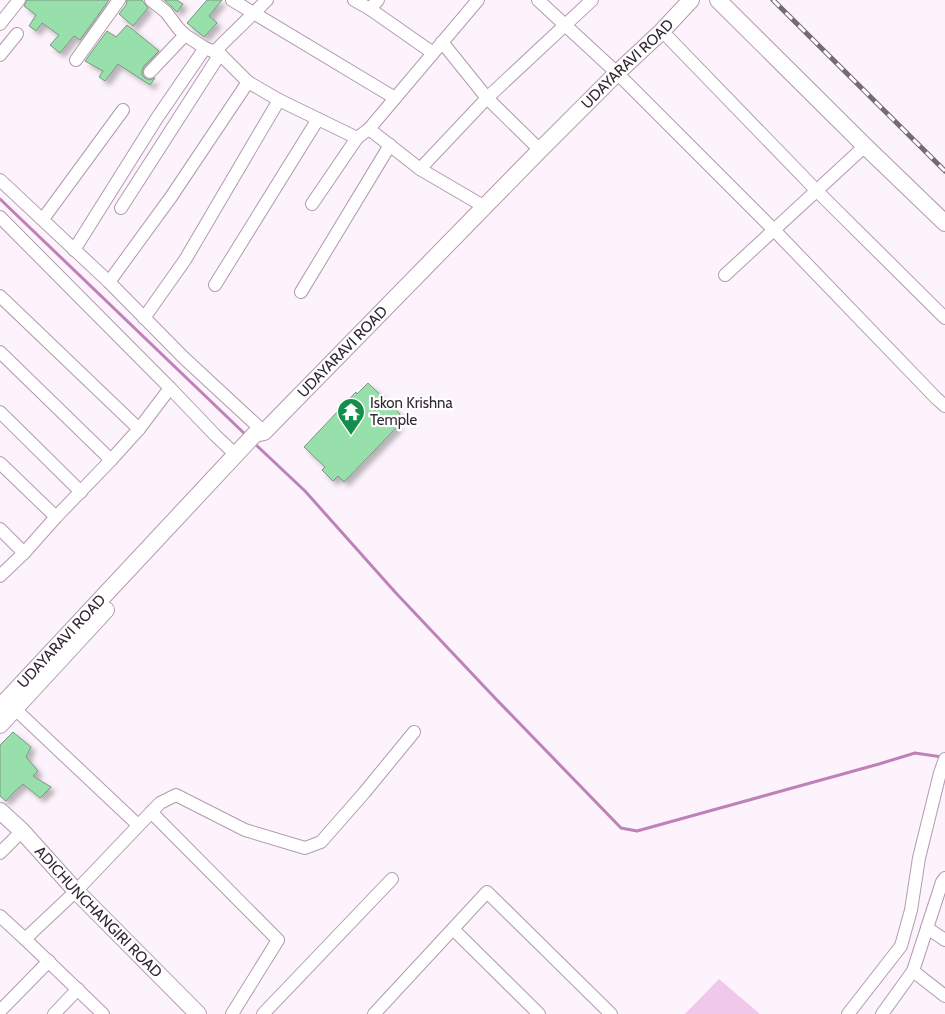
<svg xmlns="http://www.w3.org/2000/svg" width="945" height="1014" font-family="Cabin,sans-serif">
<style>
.green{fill:#efc8ea}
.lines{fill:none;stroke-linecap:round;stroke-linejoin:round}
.stream{stroke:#be82b8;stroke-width:3}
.building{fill:#97e0ab;stroke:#7b9582;filter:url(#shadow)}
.minor-casing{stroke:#b39ab0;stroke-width:14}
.tertiary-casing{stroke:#b39ab0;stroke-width:18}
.minor{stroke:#fff;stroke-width:12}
.tertiary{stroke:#fff;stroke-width:16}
.rail-casing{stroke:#756b74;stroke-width:5}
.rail{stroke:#fff;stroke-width:3;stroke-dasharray:9;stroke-linecap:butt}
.labels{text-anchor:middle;stroke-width:4.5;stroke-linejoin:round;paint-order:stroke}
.street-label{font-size:15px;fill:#322831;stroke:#fff}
.poi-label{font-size:15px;fill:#322831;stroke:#fff;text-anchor:start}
</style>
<defs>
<filter id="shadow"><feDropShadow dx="4.5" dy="4.5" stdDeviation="2.5" flood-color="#0004"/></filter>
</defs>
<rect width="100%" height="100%" fill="#fdf3fc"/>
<path class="green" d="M719,979L760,1014H685Z"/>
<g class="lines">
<g class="stream">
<path d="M0,199L247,436"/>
<path d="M253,442L305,491L395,592L495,698L621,828L637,831L879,764L915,753L942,757"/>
</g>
</g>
<g class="building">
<path d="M27,0H109L80,40L74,36L60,53L50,45L59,35L42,23L36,31L29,26L36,15L24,6Z"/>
<path d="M127,0H142L148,8L133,26L119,14L126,5Z"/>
<path d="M164,0H177L183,4L177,12L171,6Z"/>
<path d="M207,0H222L209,16L217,23L204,37L187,23Z"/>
<path d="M127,25L159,51L144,66L142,71V75L145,78L149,80L155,78L150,85L118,64L105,81L99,77L103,71L85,61L107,31L116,37Z"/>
<path d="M368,383L400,414L393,421L398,426L344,482L338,476L333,481L322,470L325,467L304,447L356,392L357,394Z"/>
<path d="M13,732L31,747L26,757L38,771L33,776L51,787L40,798L23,784L13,793L6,801L0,796V745Z"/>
</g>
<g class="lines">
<defs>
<g id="minor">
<path d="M232,0L395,98"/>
<path d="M354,0L370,9L378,0"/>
<path d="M538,0L617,73L775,231L936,398L945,406"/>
<path d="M370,9L433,53"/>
<path d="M0,24L19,0"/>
<path d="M662,31L817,191L945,318"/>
<path d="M442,42L487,98L540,150"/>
<path d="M214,52L267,0"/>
<path d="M0,55L17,34"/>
<path d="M76,60L119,0"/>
<path d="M150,72L185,35"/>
<path d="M248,82L279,100L357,138L369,129L420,169L487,98L592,0"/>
<path d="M369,129L478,0"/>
<path d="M420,169L485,207"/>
<path d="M0,180L109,282L184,358L264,432"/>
<path d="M312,204L357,138"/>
<path d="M121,208L220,54"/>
<path d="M0,217L170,388"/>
<path d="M43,219L123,110"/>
<path d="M74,250L157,118L205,48"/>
<path d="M725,275L865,146"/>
<path d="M109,282L171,197L248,82L220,54L205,48L185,35L178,28L166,12L151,0"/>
<path d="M215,285L318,119"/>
<path d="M301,292L390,145"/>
<path d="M0,296L139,429"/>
<path d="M144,318L185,260L279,100"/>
<path d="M0,352L111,460"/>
<path d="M0,412L81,492"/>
<path d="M0,463L56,517"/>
<path d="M0,529L24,553"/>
<path d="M0,576L24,553L56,517L111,460L139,429L170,388L215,435L236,455"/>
<path d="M15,709L138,825"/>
<path d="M151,812L278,940L232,1014"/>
<path d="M0,853L22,831"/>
<path d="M0,916L25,939"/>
<path d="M927,928L945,940"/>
<path d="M453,929L539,1014"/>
<path d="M913,971L945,996"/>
<path d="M0,1011L49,961"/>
<path d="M54,1014L78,989"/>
<path d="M103,1014L25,939L76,891L160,803L176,795L245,830L305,848L321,842L364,793L414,732"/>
<path d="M263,1014L392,879"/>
<path d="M374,1014L487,892L611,1014"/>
<path d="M848,1014L901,946L911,910L919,858L940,773L945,759"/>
<path d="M882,1014L913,971L942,882L945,878"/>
</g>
<g id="tertiary">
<path d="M718,0L865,146L945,223"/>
<path id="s1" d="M0,707L255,434L264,432L540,150L617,73L662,31L691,0"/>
<path d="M0,725L106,610"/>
<path id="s2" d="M0,811L22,831L76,891L198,1014"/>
</g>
</defs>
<use href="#minor" class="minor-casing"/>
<use href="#tertiary" class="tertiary-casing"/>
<use href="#minor" class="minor"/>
<use href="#tertiary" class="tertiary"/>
<defs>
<path id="rail" d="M773,0L945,171"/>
</defs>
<use href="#rail" class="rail-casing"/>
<use href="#rail" class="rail"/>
</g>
<defs>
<symbol id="temple-pin" viewBox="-11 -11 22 30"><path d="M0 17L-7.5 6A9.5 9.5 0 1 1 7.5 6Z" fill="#118f4b" stroke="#fff"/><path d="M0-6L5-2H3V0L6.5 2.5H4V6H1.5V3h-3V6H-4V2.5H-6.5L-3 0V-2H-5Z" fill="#fff"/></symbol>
</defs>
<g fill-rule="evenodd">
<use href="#temple-pin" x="335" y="396" width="32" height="43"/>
</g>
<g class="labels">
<g class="street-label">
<text dy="5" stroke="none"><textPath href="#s1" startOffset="900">UDAYARAVI ROAD</textPath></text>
<text dy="5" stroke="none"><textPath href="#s1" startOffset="495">UDAYARAVI ROAD</textPath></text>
<text dy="5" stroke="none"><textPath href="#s1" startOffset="90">UDAYARAVI ROAD</textPath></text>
<text dy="5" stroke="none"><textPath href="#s2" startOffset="141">ADICHUNCHANGIRI ROAD</textPath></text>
</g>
<g class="poi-label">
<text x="370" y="408">Iskon Krishna<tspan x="370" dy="17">Temple</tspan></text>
</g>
</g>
</svg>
